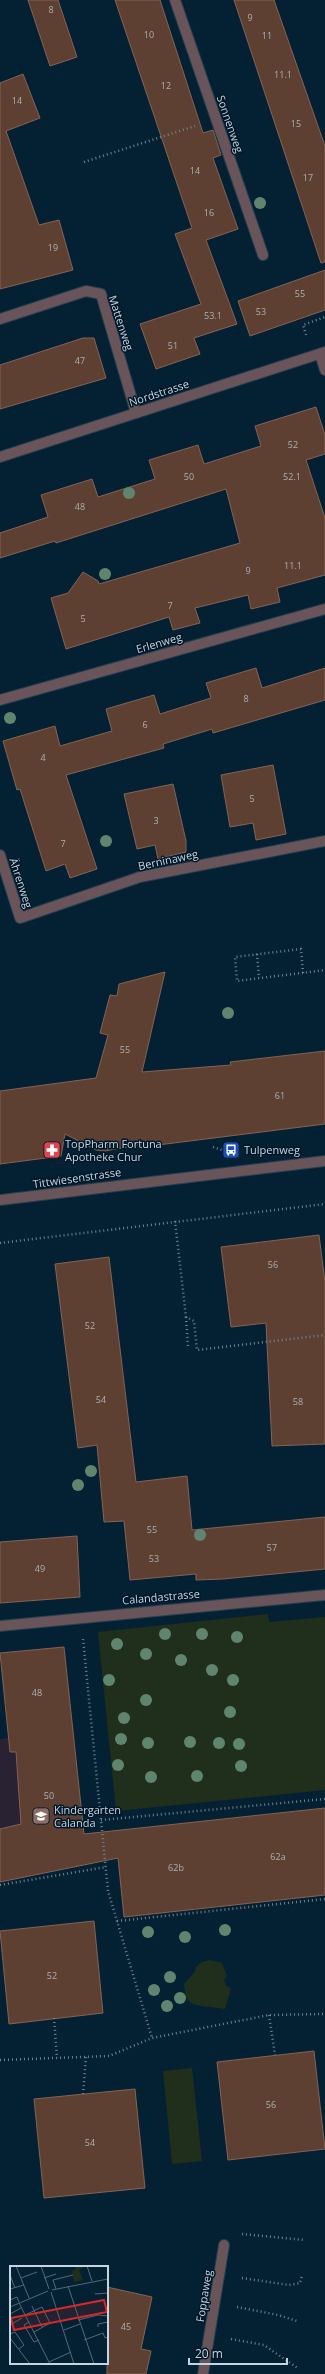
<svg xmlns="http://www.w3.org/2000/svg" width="325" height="2374" font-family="'Open Sans',sans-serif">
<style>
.education{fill:#282232}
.green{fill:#1f2f1c}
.building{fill:#5e4032;stroke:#846355}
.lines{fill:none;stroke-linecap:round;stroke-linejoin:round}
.minor-casing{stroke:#233e4f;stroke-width:12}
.path{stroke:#6d8392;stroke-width:2.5;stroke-dasharray:1 3;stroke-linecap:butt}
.minor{stroke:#685459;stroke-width:10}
.tree{fill:#5f856f}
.labels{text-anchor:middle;stroke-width:3;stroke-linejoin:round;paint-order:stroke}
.number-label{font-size:9px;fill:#aaafb4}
.street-label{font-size:11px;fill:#c4d4e0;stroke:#001829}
.poi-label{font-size:11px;fill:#c4d4e0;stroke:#001829;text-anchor:start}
.inset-road{fill:none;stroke:#516978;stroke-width:1}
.view{fill:#d62828;fill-opacity:0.15;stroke:#d62828;stroke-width:2}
.inset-edge{fill:none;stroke:#c4d4e0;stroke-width:2}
</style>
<rect width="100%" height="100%" fill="#042133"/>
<path class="education" d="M14,1737L17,1768L76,1762L0,1882V1739Z"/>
<g class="green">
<path d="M268,1614L269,1622L325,1617V1790L116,1811L98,1632Z"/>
<path d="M210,1960L222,1963L227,1976L224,1980L226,1986L231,1988L225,2009C217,2007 191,2007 188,2000C185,1997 185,1989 184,1984L195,1972L196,1967L202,1962Z"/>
<path d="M192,2068L202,2161L172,2164L163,2071Z"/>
</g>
<g class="building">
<path d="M28,0H58L77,57L50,66Z"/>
<path d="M115,0H160L203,133L213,130L221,155L213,158L238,229L206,240L237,324L194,338L200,354L156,369L140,324L201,304L175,234L192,228Z"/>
<path d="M234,0H274L325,146V262L321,263Z"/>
<path d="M23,74L40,118L6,131L39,225L59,220L73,270L0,289V83Z"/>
<path d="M325,270V310L250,336L238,301Z"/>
<path d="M83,338H94L106,378L0,409V365Z"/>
<path d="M316,407L325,435V454L306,460L325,518V575L277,588L280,602L251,609L248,595L195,608L200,623L173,630L169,617L66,649L51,598L68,593L83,572L98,581L99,584L240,543L226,489L56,543L55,541L0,558V533L48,517L41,495L92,479L98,497L155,479L149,460L198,445L204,464L261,446L255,426Z"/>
<path d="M256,668L262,688L325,668V700L213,733L212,729L163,744L164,748L66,775L97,869L70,878L65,864L46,871L20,789L17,790L3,741L55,726L60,746L112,731L106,709L154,695L160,714L211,698L206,683Z"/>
<path d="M273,765L286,834L256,840L253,823L230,827L221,775Z"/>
<path d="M173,784L186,841V852L158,859L155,845L137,849L124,794Z"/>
<path d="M165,972L142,1072L231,1065L230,1062L325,1051V1124L142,1147L143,1144L105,1151L96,1150L65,1134L61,1156L0,1164V1091L96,1078L108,1035L100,1033L110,995L117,996L119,984Z"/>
<path d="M319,1235L325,1282V1444L272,1446L266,1323L231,1327L221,1247Z"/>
<path d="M109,1257L136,1482L187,1476L192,1530L325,1517V1569L223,1579L196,1580V1574L130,1580L124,1521L104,1522L97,1445L78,1448L55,1264Z"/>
<path d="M77,1536L80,1597L0,1603V1542Z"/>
<path d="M64,1647L84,1834L325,1808V1895L124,1917L118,1858L0,1882V1829L21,1824L16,1752H10L0,1653Z"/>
<path d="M94,1921L103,2013L9,2024L0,1931Z"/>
<path d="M314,2051L325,2149L228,2160L217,2062Z"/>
<path d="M135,2089L145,2188L44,2198L34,2099Z"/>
<path d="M107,2287L152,2297L141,2349L151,2351L146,2374H107Z"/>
</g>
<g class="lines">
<defs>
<g id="minor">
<path d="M175,0L263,255"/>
<path d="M0,319L86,291L101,294L136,413"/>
<path d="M320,354L325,370"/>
<path d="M0,457L325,352"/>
<path d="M0,700L325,609"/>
<path d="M0,855L20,918L140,877L325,841"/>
<path d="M0,1200L325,1161"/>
<path d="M0,1626L325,1595"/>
<path d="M203,2374L224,2245"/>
</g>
</defs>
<use href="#minor" class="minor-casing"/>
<g class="path">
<path d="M84,162L195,126"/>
<path d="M306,335L303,325L325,317"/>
<path d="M257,954L259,978"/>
<path d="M303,973L301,949L235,957L237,981C266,977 296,974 325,970"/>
<path d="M213,1147L222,1150"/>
<path d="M175,1221L186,1317L194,1321L197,1350L325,1335"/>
<path d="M0,1243L325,1204"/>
<path d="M186,1317L188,1347"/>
<path d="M83,1639L108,1891L152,2038"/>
<path d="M101,1820L325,1799"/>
<path d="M0,1885L106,1867"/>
<path d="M117,1921L325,1899"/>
<path d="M269,2015L275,2055"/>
<path d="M54,2018L57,2058"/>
<path d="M0,2060L109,2056L152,2038L269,2015L325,2014"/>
<path d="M83,2094L86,2057"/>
<path d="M242,2234L305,2240"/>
<path d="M242,2278L289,2285L300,2283L302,2275"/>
<path d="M237,2307L278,2315L297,2321"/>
<path d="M231,2339L264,2345L299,2369"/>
</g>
<use href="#minor" class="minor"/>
</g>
<g class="tree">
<circle cx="260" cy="203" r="6"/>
<circle cx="129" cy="493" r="6"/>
<circle cx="105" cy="574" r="6"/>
<circle cx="10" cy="718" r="6"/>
<circle cx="106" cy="841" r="6"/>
<circle cx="228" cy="1013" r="6"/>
<circle cx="91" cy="1471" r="6"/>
<circle cx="78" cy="1485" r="6"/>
<circle cx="200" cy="1535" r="6"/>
<circle cx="165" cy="1634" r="6"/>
<circle cx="202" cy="1634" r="6"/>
<circle cx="237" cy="1637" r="6"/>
<circle cx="117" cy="1644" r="6"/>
<circle cx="146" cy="1654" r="6"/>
<circle cx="181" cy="1660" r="6"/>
<circle cx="212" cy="1670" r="6"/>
<circle cx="109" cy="1680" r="6"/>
<circle cx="233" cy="1680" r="6"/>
<circle cx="146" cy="1700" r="6"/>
<circle cx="230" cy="1712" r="6"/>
<circle cx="124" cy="1718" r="6"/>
<circle cx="121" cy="1739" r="6"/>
<circle cx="190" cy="1742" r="6"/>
<circle cx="148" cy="1743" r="6"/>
<circle cx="219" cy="1743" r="6"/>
<circle cx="239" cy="1744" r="6"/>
<circle cx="118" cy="1765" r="6"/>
<circle cx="241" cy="1766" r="6"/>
<circle cx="197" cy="1776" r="6"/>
<circle cx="151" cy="1777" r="6"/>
<circle cx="225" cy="1930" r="6"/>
<circle cx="148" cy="1932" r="6"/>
<circle cx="185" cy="1937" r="6"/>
<circle cx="170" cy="1977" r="6"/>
<circle cx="154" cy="1990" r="6"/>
<circle cx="180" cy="1998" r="6"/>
<circle cx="167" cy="2006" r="6"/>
</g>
<defs>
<symbol id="pharmacy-square" viewBox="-11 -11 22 22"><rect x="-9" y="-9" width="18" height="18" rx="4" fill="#e0444e" stroke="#001829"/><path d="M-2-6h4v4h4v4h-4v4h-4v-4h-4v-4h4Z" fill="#fff"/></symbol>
<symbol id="bus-square" viewBox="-11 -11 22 22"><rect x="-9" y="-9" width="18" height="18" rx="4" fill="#1a4fb4" stroke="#001829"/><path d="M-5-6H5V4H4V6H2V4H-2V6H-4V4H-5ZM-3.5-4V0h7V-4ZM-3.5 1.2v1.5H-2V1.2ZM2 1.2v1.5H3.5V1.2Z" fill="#fff"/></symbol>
<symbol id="school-square" viewBox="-11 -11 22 22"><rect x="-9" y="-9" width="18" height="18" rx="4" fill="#8d6e63" stroke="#001829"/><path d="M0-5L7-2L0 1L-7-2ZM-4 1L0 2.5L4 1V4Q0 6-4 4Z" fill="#fff"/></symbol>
</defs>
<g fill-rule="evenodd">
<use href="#pharmacy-square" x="42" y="1140" width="20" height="20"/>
<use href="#bus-square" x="221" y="1140" width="20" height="20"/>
<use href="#school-square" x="31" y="1806" width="20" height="20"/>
</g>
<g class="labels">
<g class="number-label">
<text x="51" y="13">8</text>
<text x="250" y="21">9</text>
<text x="149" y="38">10</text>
<text x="267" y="39">11</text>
<text x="283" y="78">11.1</text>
<text x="166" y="89">12</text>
<text x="17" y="104">14</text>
<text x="296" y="127">15</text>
<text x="195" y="174">14</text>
<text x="308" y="181">17</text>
<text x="209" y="216">16</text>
<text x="53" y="251">19</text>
<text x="300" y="297">55</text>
<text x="261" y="315">53</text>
<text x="213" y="319">53.1</text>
<text x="173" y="349">51</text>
<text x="80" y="364">47</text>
<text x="293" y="448">52</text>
<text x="189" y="480">50</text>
<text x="292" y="480">52.1</text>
<text x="80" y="510">48</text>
<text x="293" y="569">11.1</text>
<text x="248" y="574">9</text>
<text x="170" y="609">7</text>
<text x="83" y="622">5</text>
<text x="246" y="702">8</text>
<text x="145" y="728">6</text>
<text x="43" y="761">4</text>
<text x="252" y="802">5</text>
<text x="156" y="824">3</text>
<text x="63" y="847">7</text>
<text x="125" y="1053">55</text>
<text x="280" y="1099">61</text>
<text x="273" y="1268">56</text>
<text x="90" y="1329">52</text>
<text x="101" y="1403">54</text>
<text x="298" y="1405">58</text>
<text x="152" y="1533">55</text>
<text x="272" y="1551">57</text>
<text x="154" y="1562">53</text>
<text x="40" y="1572">49</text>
<text x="37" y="1696">48</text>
<text x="49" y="1799">50</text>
<text x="278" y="1860">62a</text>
<text x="176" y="1871">62b</text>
<text x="52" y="1979">52</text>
<text x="271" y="2108">56</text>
<text x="90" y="2146">54</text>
<text x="126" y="2330">45</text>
</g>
<g class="street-label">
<text transform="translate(230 124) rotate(71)" y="4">Sonnenweg</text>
<text transform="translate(121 323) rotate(72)" y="4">Mattenweg</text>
<text transform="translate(159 393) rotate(-18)" y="4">Nordstrasse</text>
<text transform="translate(159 643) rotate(-16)" y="4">Erlenweg</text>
<text transform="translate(168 860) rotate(-12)" y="4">Berninaweg</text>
<text transform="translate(21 883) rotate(72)" y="4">Ährenweg</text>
<text transform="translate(77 1178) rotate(-8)" y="4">Tittwiesenstrasse</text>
<text transform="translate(161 1597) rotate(-5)" y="4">Calandastrasse</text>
<text transform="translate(204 2296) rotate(-81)" y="4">Foppaweg</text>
</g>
<g class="poi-label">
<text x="65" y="1148">TopPharm Fortuna<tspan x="65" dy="13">Apotheke Chur</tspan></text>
<text x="244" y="1154">Tulpenweg</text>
<text x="54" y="1814">Kindergarten<tspan x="54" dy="13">Calanda</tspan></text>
</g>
</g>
<g transform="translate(10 2266)">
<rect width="98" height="98" fill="#042133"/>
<path d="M65,0H76L69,4L73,14L64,16L62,5L66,3Z" fill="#1f2f1c"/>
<path class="inset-road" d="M6,0L19,32M31,0L39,23M77,0L82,15M0,9L5,22M11,12L27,6M34,12L46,8M58,20L84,98M0,23L14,19M46,23L43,14L63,9M42,24L98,13M41,26L64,98M85,28L98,27M0,34L7,31L9,36M9,37L40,98M22,40L32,61M0,41L38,25M0,48L11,42M15,49L32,41L40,57L24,66M68,54L88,49L98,50M19,56L14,59L24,76L29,74M0,59L12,52M88,61V58L98,56M54,64L70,58M0,68L5,66L14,79L9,83M0,72L20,98M74,74L93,67L95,72L98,71M39,96L61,86"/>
<path class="view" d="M94,34L97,46L4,64L1,52Z"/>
<rect width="98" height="98" class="inset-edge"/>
</g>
<path d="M189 2358v6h98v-6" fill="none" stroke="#c4d4e0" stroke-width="2"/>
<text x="195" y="2358" font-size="12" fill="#c4d4e0" stroke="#001829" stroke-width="3" paint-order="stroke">20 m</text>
</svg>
